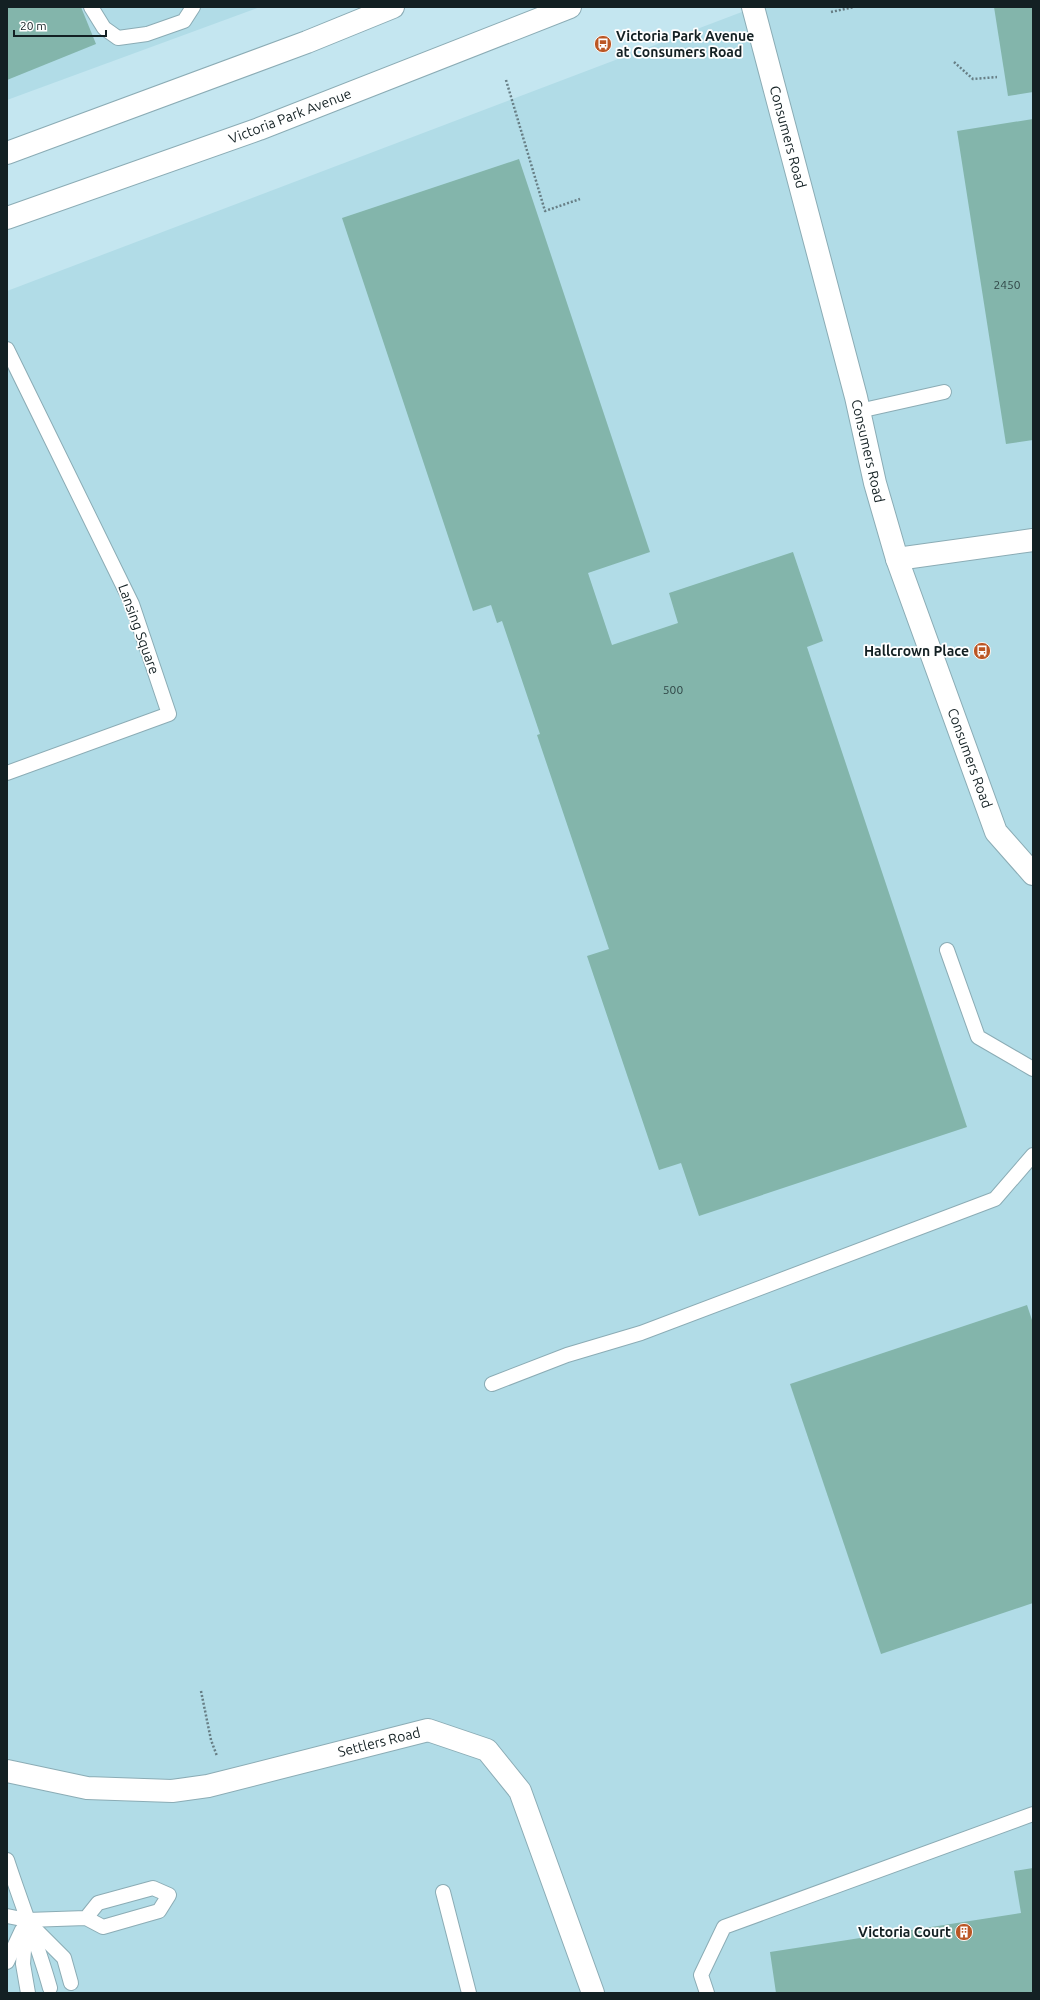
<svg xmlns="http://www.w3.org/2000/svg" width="1040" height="2000" font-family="Ubuntu,sans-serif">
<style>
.built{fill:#b1dce7}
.building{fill:#83b5ab}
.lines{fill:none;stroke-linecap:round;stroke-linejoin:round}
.lane-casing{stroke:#8bacb5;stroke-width:16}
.street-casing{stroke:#8bacb5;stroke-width:24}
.secondary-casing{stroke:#8bacb5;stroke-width:24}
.path{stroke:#677e85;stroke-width:2.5;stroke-dasharray:2 2;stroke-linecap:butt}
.lane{stroke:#fff;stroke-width:14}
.street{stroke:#fff;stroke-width:22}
.secondary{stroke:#fff;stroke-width:22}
.labels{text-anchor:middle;stroke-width:3.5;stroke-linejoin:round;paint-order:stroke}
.number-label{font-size:12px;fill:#2f4545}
.poi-label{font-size:14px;font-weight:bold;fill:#132023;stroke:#fff;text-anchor:end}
.street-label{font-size:14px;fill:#132023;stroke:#fff}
</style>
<rect width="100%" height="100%" fill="#c4e6f0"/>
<g class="built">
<path d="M7,7H260L7,100Z"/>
<path d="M755,7H1033V1993H7V291Z"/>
</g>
<g class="building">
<path d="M7,7H81L96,44L7,80Z"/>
<path d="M994,7H1033V92L1008,96Z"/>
<path d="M1033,119V440L1006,444L957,131Z"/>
<path d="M519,159L650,552L588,573L612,645L678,623L669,593L793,552L823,641L807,647L967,1127L699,1216L681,1163L659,1170L587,956L609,949L537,735L540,734L502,621L497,623L491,605L473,611L342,218Z"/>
<path d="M1027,1305L1033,1323V1603L881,1654L790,1384Z"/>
<path d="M1033,1868V1993H776L770,1952L1021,1913L1014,1871Z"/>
</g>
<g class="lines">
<defs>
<g id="lane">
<path d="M91,7L104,28L118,38L147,34L184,21L193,7"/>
<path d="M7,349L132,604L169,714L7,773"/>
<path d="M859,411L944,392"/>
<path d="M947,950L978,1037L1033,1069"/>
<path d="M492,1384L567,1355L641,1333L995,1199L1033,1155"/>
<path d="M7,1860C21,1903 38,1945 50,1988"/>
<path d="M443,1892L469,1993"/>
<path d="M7,1916L27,1920L86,1918L103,1927L159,1911L169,1895L153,1888L98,1903L86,1918"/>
<path d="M26,1923L23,1964L28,1993"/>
<path d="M31,1925L64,1958L71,1983"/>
<path d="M7,1962L22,1930"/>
<path d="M707,1993L701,1975L724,1927L1033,1814"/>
</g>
<g id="street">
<path d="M897,559L1033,540"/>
<path d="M7,1771L87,1788L172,1791L208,1786L428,1730L487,1750L520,1791L593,1993"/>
</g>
<g id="secondary">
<path d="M753,7L856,397L875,483L897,559L996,832L1033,874"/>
<path d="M7,153L307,42L393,7"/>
<path d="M7,218L259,129L570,7"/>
</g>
</defs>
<use href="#lane" class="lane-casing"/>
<use href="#street" class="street-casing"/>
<use href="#secondary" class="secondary-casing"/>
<g class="path">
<path d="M831,12L854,7"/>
<path d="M954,62L973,79L997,77"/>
<path d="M506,80L545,211L580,199"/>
<path d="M201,1691L211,1740L217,1756"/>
</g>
<use href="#lane" class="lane"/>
<use href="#street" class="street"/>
<use href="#secondary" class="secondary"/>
</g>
<defs>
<symbol id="bus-disc" viewBox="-11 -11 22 22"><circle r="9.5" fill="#bb5624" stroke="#fff"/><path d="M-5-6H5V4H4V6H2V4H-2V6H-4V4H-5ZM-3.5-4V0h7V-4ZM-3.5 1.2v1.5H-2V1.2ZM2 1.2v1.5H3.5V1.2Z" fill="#fff"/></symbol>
<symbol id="building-disc" viewBox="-11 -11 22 22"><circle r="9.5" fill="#bb5624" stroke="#fff"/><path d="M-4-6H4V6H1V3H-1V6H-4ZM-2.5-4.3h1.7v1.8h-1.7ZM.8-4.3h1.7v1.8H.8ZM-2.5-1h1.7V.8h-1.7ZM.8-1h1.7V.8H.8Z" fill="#fff"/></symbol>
</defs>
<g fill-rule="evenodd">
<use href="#bus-disc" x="593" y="34" width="20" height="20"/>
<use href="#bus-disc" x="972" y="641" width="20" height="20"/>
<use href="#building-disc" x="954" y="1922" width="20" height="20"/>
</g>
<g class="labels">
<g class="number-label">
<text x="1007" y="289">2450</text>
<text x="673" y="694">500</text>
</g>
<g class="poi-label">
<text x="616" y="41" text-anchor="start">Victoria Park Avenue<tspan x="616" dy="16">at Consumers Road</tspan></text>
<text x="969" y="656">Hallcrown Place</text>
<text x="951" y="1937">Victoria Court</text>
</g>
<g class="street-label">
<text transform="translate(290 116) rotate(-21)" y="5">Victoria Park Avenue</text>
<text transform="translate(788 137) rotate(75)" y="5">Consumers Road</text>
<text transform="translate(868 451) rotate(77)" y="5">Consumers Road</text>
<text transform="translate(139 629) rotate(70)" y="5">Lansing Square</text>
<text transform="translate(970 758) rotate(70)" y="5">Consumers Road</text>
<text transform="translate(379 1742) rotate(-14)" y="5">Settlers Road</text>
</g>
</g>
<rect width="1040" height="2000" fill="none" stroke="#132023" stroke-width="16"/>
<path d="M14 30v6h92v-6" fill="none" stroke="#132023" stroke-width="2"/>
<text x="20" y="30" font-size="12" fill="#132023" stroke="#ffffff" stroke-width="3" paint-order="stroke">20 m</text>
</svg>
